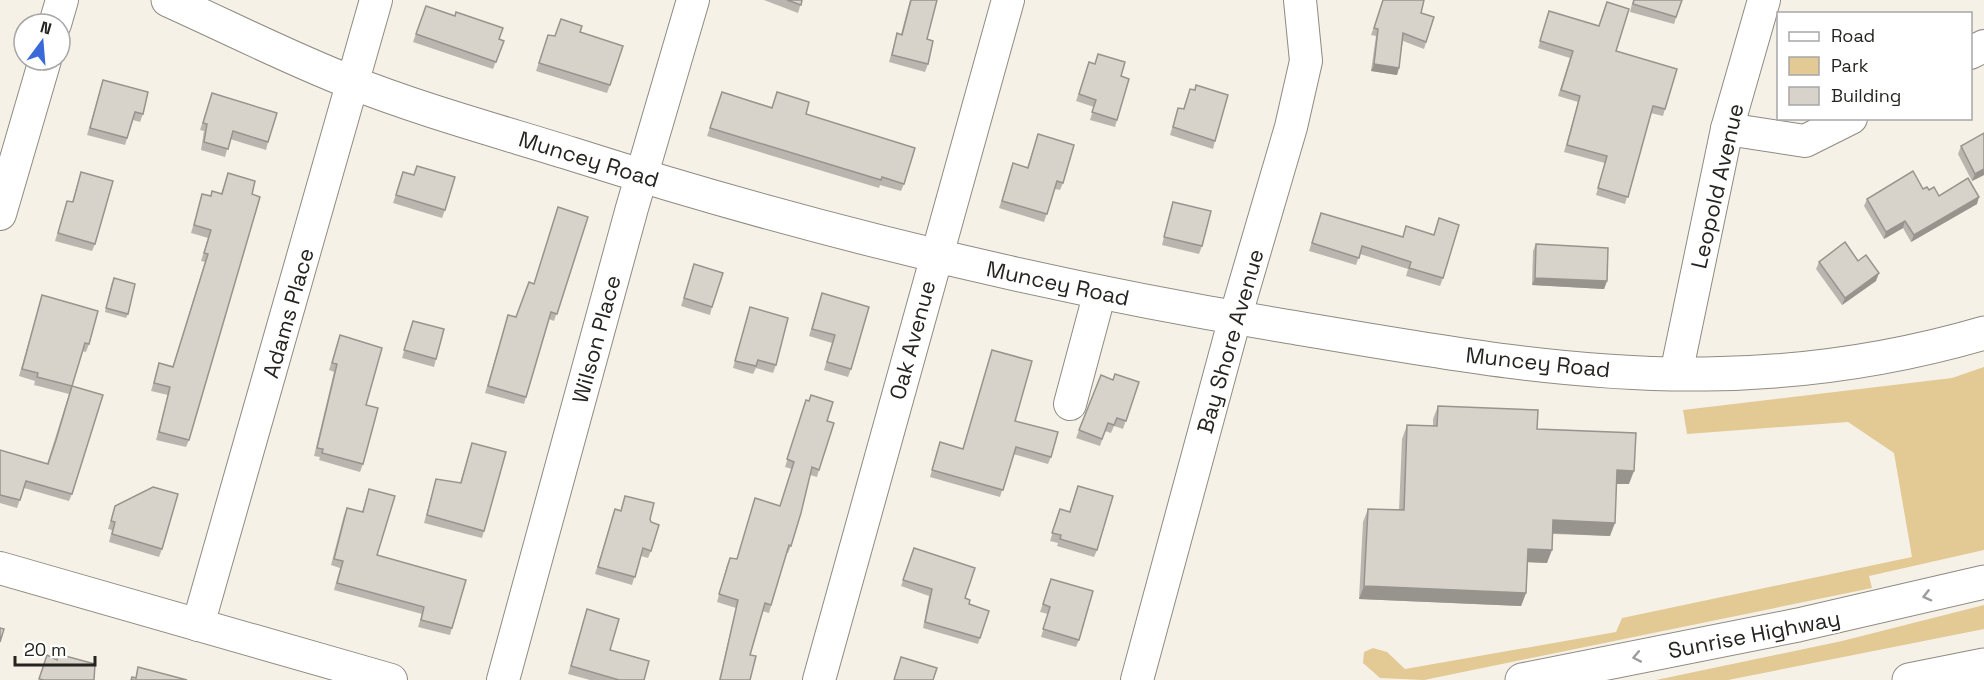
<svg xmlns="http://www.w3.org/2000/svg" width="1984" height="680" font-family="'Space Grotesk',sans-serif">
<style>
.green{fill:#e3c994}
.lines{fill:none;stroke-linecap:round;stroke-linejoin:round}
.minor-casing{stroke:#8f8b82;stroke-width:34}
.tertiary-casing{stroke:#8f8b82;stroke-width:35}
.secondary-casing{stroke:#8f8b82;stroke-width:35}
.motorway-casing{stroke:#8f8b82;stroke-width:35}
.minor{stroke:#fff;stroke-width:32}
.tertiary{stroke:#fff;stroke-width:33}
.secondary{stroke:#fff;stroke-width:33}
.motorway{stroke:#fff;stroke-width:33}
.wall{fill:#bab5ae}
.shaded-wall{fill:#97948d}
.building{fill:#d8d3ca;stroke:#97948d;stroke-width:1.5}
.oneway{stroke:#9d9c9b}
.labels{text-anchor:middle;stroke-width:4.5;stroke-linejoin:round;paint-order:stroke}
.street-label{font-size:22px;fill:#252420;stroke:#fff}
</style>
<rect width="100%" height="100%" fill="#f6f1e7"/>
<g class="green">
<path d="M1984,367V550L1869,576L1872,588L1424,680L1380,678L1363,663L1364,652L1373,648L1387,652L1405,669L1616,632L1622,618L1912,557L1894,453L1848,422L1687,434L1683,410L1952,378Z"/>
<path d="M1984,605V629L1728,680H1656L1842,641Z"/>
</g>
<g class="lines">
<defs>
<g id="minor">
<path d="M55,24L62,0"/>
<path d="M1970,53L1984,46"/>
<path d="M1727,129L1805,141L1851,118"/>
<path d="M0,214L45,60"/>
<path d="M1676,374L1727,129L1764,0"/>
<path d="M1070,404L1100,292"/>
<path d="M0,568L391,680"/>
<path d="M198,625L376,0"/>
<path d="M503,680L632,208L693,0"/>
<path d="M819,680L1008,0"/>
<path d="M1137,680L1235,318L1291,127L1306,61L1300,0"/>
</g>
<path id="tertiary" d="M168,0C228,27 287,57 348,81C421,110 498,131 572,154C807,229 1041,286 1285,326C1423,349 1565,376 1705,374C1798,373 1895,359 1984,333"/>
<path id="secondary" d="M1522,680L1798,625L1984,582"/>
<path id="motorway" d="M1909,680L1984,665"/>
</defs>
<use href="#minor" class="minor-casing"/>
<use href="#tertiary" class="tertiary-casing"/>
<use href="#secondary" class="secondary-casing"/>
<use href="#motorway" class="motorway-casing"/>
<use href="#minor" class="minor"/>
<use href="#tertiary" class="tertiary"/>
<use href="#secondary" class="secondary"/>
<use href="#motorway" class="motorway"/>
</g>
<g class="wall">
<path d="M764,0H802L798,13Z"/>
<path d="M910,0H937L927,39L928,64L925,72L889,62L897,33L901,34Z"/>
<path d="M1383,0L1434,17L1424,49L1403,41L1397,75L1371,71L1376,36L1371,35Z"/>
<path d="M1633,0H1682L1674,24L1630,12Z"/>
<path d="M426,6L504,41L493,69L413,42Z"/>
<path d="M1547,18L1616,51L1665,109L1663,116L1651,113L1625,204L1596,195L1605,163L1564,152L1578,102L1558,96L1570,58L1538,48Z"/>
<path d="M580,32L610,85L607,93L536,71L548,35L554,36Z"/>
<path d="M1089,62L1121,76L1117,120L1115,127L1090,120L1094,107L1076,101Z"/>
<path d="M103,80L143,114L140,122L133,120L125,145L87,135Z"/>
<path d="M1190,89L1215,141L1213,149L1170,135L1178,108L1183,109Z"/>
<path d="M722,92L772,107L806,114L904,184L901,191L880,185L879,188L707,136Z"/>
<path d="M212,93L268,142L266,150L230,139L225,157L201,150L204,131L200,130Z"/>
<path d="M1038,134L1063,183L1060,190L1055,189L1044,222L999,208L1011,171L1027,168Z"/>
<path d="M1961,146L1984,175L1972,181L1958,154Z"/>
<path d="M417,166L445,210L442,218L393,203L403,172L413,175Z"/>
<path d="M81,172L95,244L92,251L55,241L67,201L72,202Z"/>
<path d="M228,173L189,440L186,447L156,440L168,395L151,391L159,363L173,366L205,262L201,261L208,238L191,233L200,202L202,194L210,196L221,194Z"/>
<path d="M1923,189L1929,190L1939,196L1977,204L1911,242L1903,228L1884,239L1864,206L1867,199Z"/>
<path d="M1173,202L1202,246L1199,254L1162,245Z"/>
<path d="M1321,213L1402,237L1434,235L1439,218L1443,278L1440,286L1406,276L1408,269L1360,254L1356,265L1309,251Z"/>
<path d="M588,217L554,321L549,319L524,404L485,393L508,315L516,317L534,283Z"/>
<path d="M1536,244L1607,281L1604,289L1532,285L1533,251Z"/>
<path d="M1858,261L1876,281L1842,305L1816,269L1819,262Z"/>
<path d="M692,272L712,307L710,315L681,306Z"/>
<path d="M112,282L128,314L126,318L105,312Z"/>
<path d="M822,293L851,369L848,377L824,370L832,343L809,336Z"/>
<path d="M42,295L89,344L86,352L82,351L72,386V494L69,501L24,488L17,508L0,503V450L47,464L69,394L34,385L35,381L19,376Z"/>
<path d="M750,307L776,365L773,373L756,368L753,374L733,368Z"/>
<path d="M413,321L436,359L434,367L402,358Z"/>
<path d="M340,335L366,405L363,464L360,472L319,460L320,457L314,456L334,372L329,370Z"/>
<path d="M992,350L1015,421L1051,457L1048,464L1013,454L1000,497L930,477L938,450L963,449Z"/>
<path d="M1101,375L1113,380L1139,382L1123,429L1114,426L1111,433L1105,431L1100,446L1076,438Z"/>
<path d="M806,400L827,421L819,470L817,477L810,475L791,546L788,553H786L769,613L762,611L750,655V680H719L736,608L717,602L727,565L730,558L736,559L780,506L792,469L785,467Z"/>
<path d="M1438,406L1537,429L1629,484H1616L1610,536L1553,534L1547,563L1528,562L1526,593L1521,606L1359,599L1363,522L1368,509L1399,510L1402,439L1407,425L1433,426V419Z"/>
<path d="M472,443L484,531L482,538L424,523L436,479L460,483Z"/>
<path d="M1078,486L1097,550L1094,557L1057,546L1058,543L1050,541L1060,509L1069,512Z"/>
<path d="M369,489L377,555L452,628L450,635L418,627L422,614L334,590L340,568L331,565L344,515L347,508L362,512Z"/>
<path d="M625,496L650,519L651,551L648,558L641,556L632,585L595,574L615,509L621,510Z"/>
<path d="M115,506L162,549L159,557L109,542L112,530L108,529Z"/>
<path d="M914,548L965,598L969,604L989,611L978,644L923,628L929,596L901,586Z"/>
<path d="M1051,579L1079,640L1076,647L1041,637L1048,614L1040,612Z"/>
<path d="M587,609L610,650L644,680H590L568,674Z"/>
</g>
<g class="shaded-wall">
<path d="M1374,64L1399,68L1397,75L1371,71Z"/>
<path d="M1984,169V175L1972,181L1975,174Z"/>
<path d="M1979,197L1977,204L1911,242L1914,235Z"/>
<path d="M1905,221L1903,228L1884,239L1886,232Z"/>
<path d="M1879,273L1876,281L1842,305L1845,298Z"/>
<path d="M1535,278L1607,281L1604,289L1532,285Z"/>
<path d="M1617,470L1634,471L1629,484H1612Z"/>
<path d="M1553,520L1615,523L1610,536L1548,533Z"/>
<path d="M1528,549L1552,550L1547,563L1523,562Z"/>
<path d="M1364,586L1526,593L1521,606L1359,599Z"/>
</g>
<g class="building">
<path d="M787,0H802L801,5Z"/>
<path d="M911,0H937L927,39L933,41L928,64L892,55L897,33L902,35Z"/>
<path d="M1383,0H1424L1421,13L1434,17L1426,42L1403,33L1399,68L1374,64L1378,29L1374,28Z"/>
<path d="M1634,0H1682L1676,17L1633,4Z"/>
<path d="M1607,2L1629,9L1616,51L1677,69L1665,109L1653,106L1628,197L1598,188L1607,156L1567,145L1580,96L1561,90L1573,51L1540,41L1549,11L1599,26Z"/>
<path d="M426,6L455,16L456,12L503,28L499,39L504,41L496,62L416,34Z"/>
<path d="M561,19L582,26L580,32L623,46L610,85L539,63L548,35L555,36Z"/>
<path d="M1098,54L1125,62L1121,76L1129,79L1117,120L1092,112L1096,100L1079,94L1089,62L1095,64Z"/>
<path d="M103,80L148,92L143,114L135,112L127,138L90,128Z"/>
<path d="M1196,85L1228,95L1215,141L1173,127L1178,108L1184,109L1190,89L1195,90Z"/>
<path d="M722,92L772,108L777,92L809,102L806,114L915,148L904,184L882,177L881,180L710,128Z"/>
<path d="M212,93L277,113L268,142L233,131L228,149L204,142L207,124L203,123Z"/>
<path d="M1984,133V169L1975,174L1961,146Z"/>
<path d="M1038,134L1074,145L1063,183L1057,181L1047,214L1002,201L1013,163L1028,168Z"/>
<path d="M417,166L455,177L445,210L396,195L403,172L414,175Z"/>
<path d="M1913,171L1923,189L1927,187L1929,190L1934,187L1939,196L1968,178L1979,197L1914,235L1905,221L1886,232L1867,199Z"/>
<path d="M81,172L113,181L95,244L58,233L67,201L73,202Z"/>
<path d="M228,173L255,181L252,194L260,197L189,440L159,432L170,387L154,383L159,363L173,367L208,254L204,253L211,230L194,225L202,194L211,196L212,191L222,194Z"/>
<path d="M1173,202L1211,211L1202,246L1164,237Z"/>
<path d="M558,207L588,217L557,314L551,312L526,397L488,386L508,315L516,317L529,282L534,284Z"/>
<path d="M1321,213L1403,237L1406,226L1434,235L1439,218L1459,225L1443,278L1409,268L1411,262L1362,246L1359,258L1312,243Z"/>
<path d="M1845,242L1858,261L1866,255L1879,273L1845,298L1819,262Z"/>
<path d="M1536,244L1608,248L1607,281L1535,278Z"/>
<path d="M694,264L723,273L712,307L684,298Z"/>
<path d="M114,278L135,284L128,314L106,308Z"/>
<path d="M822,293L869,307L851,369L827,362L835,335L812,329Z"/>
<path d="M42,295L98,311L89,344L85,343L72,386L103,395L72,494L26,481L20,500L0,495V450L48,464L56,440L72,386L37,377L38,373L22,369Z"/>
<path d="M750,307L788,318L776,365L758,360L756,366L735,361Z"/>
<path d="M413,321L444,329L436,359L404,350Z"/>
<path d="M340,335L382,348L366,405L378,408L363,464L322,453L323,449L317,448L337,364L332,363Z"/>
<path d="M992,350L1032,361L1015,421L1058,432L1051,457L1016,447L1003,490L932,470L940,442L963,449Z"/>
<path d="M1115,374L1139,382L1126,421L1117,418L1114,425L1108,423L1102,439L1079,430L1101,375L1113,380Z"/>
<path d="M811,395L833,402L827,421L834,423L819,470L812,467L801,513L791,546L789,545L771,605L765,603L750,655L756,656L750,680H720L738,600L719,594L730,558L737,559L755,498L780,506L794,462L787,459L806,400L809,401Z"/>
<path d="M1438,406L1538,410L1537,429L1636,433L1634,471L1617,470L1615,523L1553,520L1552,550L1528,549L1526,593L1364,586L1368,509L1404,510L1407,425L1437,426Z"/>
<path d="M472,443L506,452L484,531L427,515L436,479L461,483Z"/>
<path d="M1078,486L1113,496L1097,550L1060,539L1061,535L1052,533L1060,509L1070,512Z"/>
<path d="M153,487L178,494L162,549L112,534L115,522L111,521L115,506Z"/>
<path d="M369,489L395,496L377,555L466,580L452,628L421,620L424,607L337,583L343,561L334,559L347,508L363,512Z"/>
<path d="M625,496L654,503L650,519L651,522L659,525L651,551L643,548L635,577L598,567L615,509L621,511Z"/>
<path d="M914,548L975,568L965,598L970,600L969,604L989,611L980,638L925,622L932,589L903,580Z"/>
<path d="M1051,579L1093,591L1079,640L1043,629L1050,607L1043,604Z"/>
<path d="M587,609L619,619L610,650L649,661L644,680H619L571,666Z"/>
<path d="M0,628L4,629L0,642Z"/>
<path d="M58,654L95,664L94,680H44L39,679L47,655L57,660Z"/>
<path d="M901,657L937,668L933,680H894Z"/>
<path d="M138,667L187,680H131L132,677L136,678Z"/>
</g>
<defs><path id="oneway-chevron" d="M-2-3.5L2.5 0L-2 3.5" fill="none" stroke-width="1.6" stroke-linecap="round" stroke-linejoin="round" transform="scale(1.5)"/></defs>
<g class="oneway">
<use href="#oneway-chevron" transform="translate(1927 596) rotate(166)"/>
<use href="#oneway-chevron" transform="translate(1637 657) rotate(169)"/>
</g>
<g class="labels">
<g class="street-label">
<text transform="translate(589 159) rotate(17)" y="8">Muncey Road</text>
<text transform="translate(1717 186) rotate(-77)" y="8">Leopold Avenue</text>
<text transform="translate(1058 283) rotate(12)" y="8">Muncey Road</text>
<text transform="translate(288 313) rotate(-74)" y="8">Adams Place</text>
<text transform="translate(596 339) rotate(-75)" y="8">Wilson Place</text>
<text transform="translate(912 340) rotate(-75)" y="8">Oak Avenue</text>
<text transform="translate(1230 341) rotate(-74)" y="8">Bay Shore Avenue</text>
<text transform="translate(1538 362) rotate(6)" y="8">Muncey Road</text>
<text transform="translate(1754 634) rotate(-11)" y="8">Sunrise Highway</text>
</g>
</g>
<rect x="1777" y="12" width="195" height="108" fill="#ffffff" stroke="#a8a7a6" stroke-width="1.5"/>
<rect x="1789" y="32" width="30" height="9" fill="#ffffff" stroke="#a8a7a6" stroke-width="1.5"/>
<text x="1831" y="42" font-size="18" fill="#252420">Road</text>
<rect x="1789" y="57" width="30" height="18" fill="#e3c994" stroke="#a8a7a6" stroke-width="1.5"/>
<text x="1831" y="72" font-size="18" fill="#252420">Park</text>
<rect x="1789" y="87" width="30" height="18" fill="#d8d3ca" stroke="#a8a7a6" stroke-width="1.5"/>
<text x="1831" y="102" font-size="18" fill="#252420">Building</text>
<g transform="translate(42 42) rotate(16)"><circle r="28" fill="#ffffff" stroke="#a8a7a6" stroke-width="1.5"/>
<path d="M0-4.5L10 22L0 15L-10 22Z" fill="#3a6ada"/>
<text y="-9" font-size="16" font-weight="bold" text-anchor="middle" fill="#252420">N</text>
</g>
<path d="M15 656v9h80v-9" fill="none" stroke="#252420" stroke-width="3"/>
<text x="24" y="656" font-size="18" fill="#252420" stroke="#ffffff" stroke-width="4.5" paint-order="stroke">20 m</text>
</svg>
